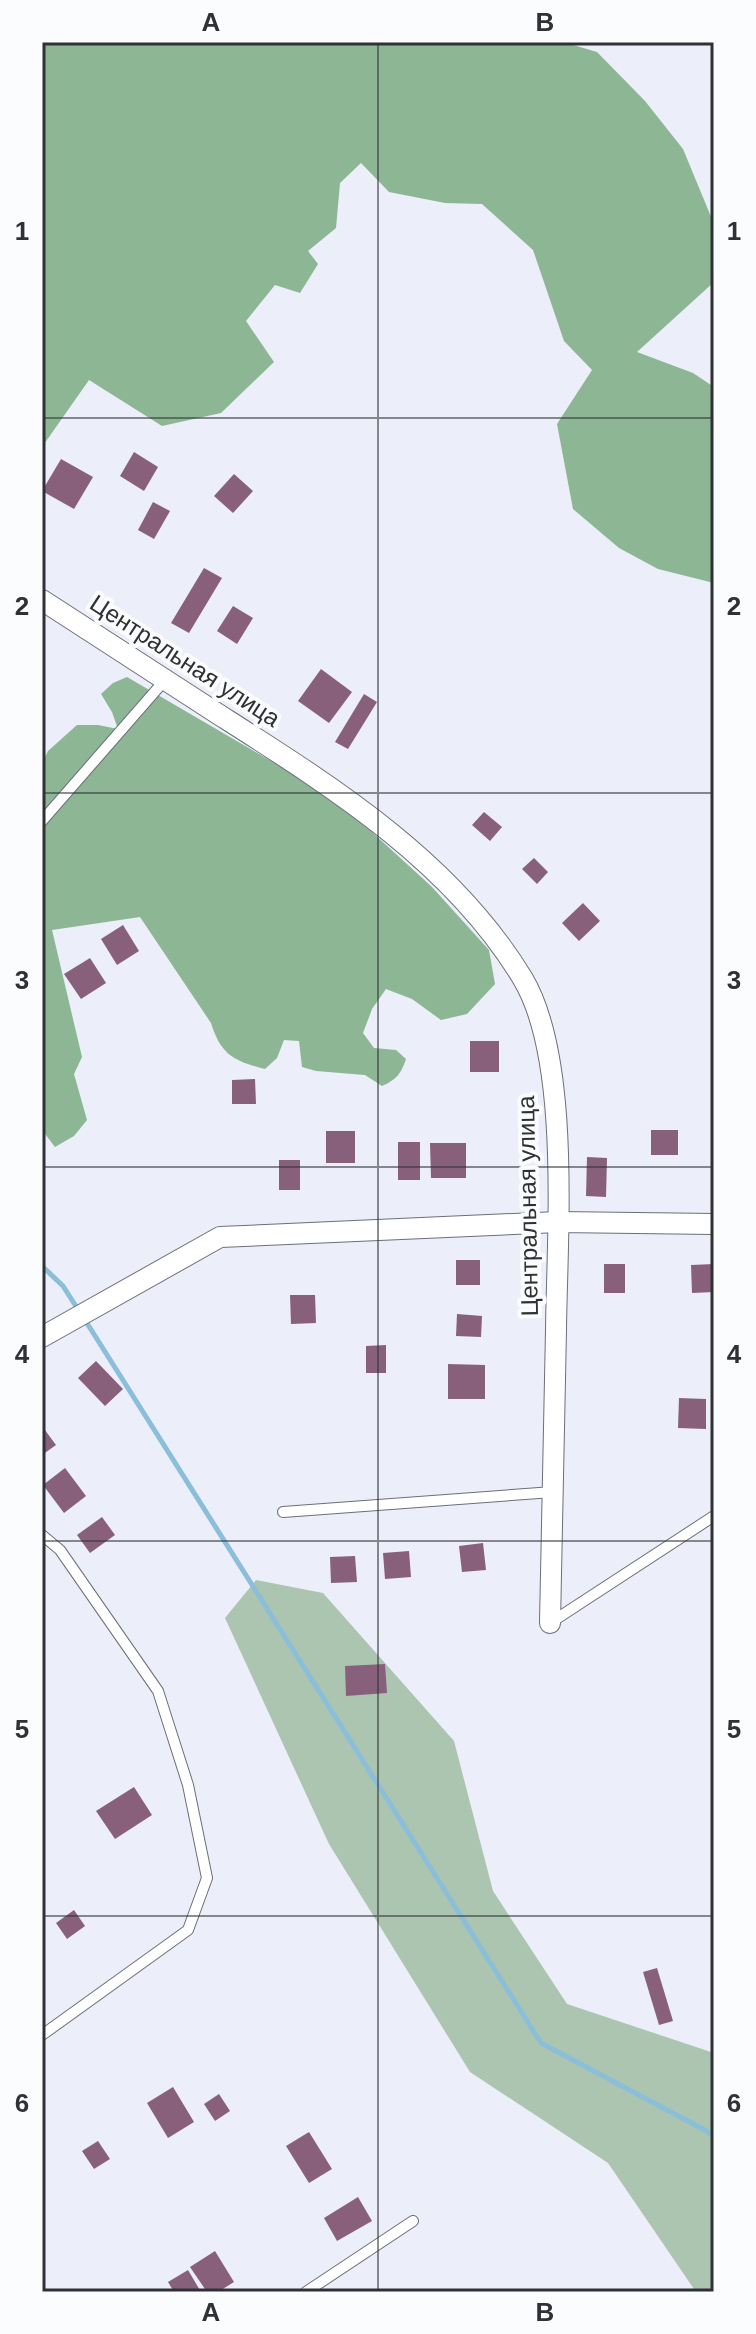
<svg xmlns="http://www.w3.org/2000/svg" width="756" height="2334" font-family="Helvetica,sans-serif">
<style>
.green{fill:#acc5b0}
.forest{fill:#8cb694}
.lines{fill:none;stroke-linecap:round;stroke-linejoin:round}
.stream{stroke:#8bbed9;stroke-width:5}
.building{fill:#88607c}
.service-casing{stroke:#6c6f78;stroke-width:12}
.minor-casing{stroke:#6c6f78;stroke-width:22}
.service{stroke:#fff;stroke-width:10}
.minor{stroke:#fff;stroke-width:20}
.grid{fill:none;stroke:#303135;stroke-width:2;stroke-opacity:0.55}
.labels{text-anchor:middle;stroke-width:8;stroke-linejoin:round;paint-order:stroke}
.street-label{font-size:24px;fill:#303135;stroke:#fbfcfe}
.neatline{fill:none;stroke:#303135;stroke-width:3}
.grid-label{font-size:26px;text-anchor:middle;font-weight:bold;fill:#303135}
</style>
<rect width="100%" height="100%" fill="#eceef9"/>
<path class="green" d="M256,1580L323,1593L454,1741L493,1891L567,2004L714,2053V2292H696L608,2163L470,2072L329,1844L225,1618Z"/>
<g class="forest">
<path d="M42,42H563L597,52L645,101L683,149L714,224V282L637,352L693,373L714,387V583L658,569L619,548L573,509L557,424L592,370L564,341L533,250L482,204L445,203L389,192L361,163L340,183L336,228L308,251L318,264L300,293L275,285L246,321L274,362L221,413L162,426L89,380L42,447Z"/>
<path d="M127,677L295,775L361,822L432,887L489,950L495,984L467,1014L441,1020L412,999L386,989L372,1009L363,1033L374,1048L396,1050L406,1059C401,1074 396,1080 382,1086L365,1075L316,1071L302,1067L299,1041L284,1040L277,1058L265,1069C234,1061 221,1055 211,1023L140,917L52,930L82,1057L74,1074L87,1120L74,1136L55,1147L42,1130V823L45,796L42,791V763L48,751L77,725H98L118,729L112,712L101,694L113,683Z"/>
</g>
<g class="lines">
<g class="stream">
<path d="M42,1266L63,1286L79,1311"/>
<path d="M85,1320L541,2043L714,2135"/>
</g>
</g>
<g class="building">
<path d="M134,452L158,467L144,491L120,476Z"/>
<path d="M61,459L93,477L74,509L42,491Z"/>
<path d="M234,474L253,491L233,513L214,496Z"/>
<path d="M153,502L170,511L154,539L138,530Z"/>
<path d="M204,568L222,578L189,633L171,623Z"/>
<path d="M233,606L253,618L237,644L217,631Z"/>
<path d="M321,669L352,692L329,723L298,701Z"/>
<path d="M364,694L377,702L348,749L335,742Z"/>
<path d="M484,812L502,827L490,841L472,825Z"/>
<path d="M534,858L548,872L537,884L522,869Z"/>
<path d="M583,903L600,921L579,941L562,923Z"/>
<path d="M123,925L139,951L117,965L101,939Z"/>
<path d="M90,958L106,983L81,999L64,974Z"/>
<rect x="470" y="1041" width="29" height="31"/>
<path d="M255,1079L256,1104H232V1080Z"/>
<rect x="651" y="1130" width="27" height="25"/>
<rect x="326" y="1131" width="29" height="32"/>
<rect x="398" y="1142" width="22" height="38"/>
<path d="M430,1143H466V1178H431Z"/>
<path d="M587,1157L607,1158L606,1197L586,1196Z"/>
<rect x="279" y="1160" width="21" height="30"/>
<rect x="456" y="1260" width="24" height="25"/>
<rect x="604" y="1264" width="21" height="29"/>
<path d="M714,1264V1292L692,1293L691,1265Z"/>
<path d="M290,1295H315L316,1323L291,1324Z"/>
<path d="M457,1314L482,1316L481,1337L456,1336Z"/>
<path d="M386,1345V1373H366V1346Z"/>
<path d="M96,1361L123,1389L105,1406L78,1378Z"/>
<path d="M448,1364L485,1365V1399H448Z"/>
<path d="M679,1398L706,1399V1429L678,1428Z"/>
<path d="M42,1426L56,1445L42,1455Z"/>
<path d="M65,1468L86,1496L64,1513L43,1485Z"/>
<path d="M102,1517L115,1535L90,1553L77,1535Z"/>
<path d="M483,1543L486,1570L462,1572L459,1546Z"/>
<path d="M409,1551L411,1577L385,1579L383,1553Z"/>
<path d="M355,1556L357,1582L331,1583L330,1557Z"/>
<path d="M385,1664L387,1693L346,1696L345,1666Z"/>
<path d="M134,1787L152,1815L115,1839L96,1811Z"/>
<path d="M74,1910L85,1926L67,1939L56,1923Z"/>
<path d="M657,1968L673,2021L659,2025L643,1972Z"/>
<path d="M173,2087L194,2122L168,2138L147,2103Z"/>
<path d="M219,2094L230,2111L215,2121L204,2104Z"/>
<path d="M309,2132L332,2169L309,2183L286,2146Z"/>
<path d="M98,2141L110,2159L94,2169L82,2151Z"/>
<path d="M358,2197L372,2221L337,2241L324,2218Z"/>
<path d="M215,2251L234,2282L218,2292H207L190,2267Z"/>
<path d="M188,2270L201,2292H174L168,2282Z"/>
</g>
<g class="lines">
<defs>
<g id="service">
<path d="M42,821L165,680"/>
<path d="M283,1512L553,1492"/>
<path d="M42,1535L60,1550L158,1691L188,1785L207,1878L188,1930L42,2035"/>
<path d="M550,1623L714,1516"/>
<path d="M306,2292L413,2221"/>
</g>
<g id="minor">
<path d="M42,600C100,638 159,676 218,714C331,786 452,861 523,979C571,1060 557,1236 556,1330C554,1428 552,1525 550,1623"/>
<path d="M42,1337L220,1237L558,1222L714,1224"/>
</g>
</defs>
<use href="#service" class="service-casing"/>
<use href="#minor" class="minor-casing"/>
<use href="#service" class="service"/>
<use href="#minor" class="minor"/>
</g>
<path class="grid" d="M378,42V2292M42,418H714M42,793H714M42,1167H714M42,1541H714M42,1916H714"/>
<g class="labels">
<g class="street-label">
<text transform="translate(185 661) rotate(33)" y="8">Центральная улица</text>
<text transform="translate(528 1206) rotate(-91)" y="8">Центральная улица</text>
</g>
</g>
<rect width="756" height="2334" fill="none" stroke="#fbfcfe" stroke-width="88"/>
<rect x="44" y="44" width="668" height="2246" class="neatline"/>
<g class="grid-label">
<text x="211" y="31">A</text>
<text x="545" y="31">B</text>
<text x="22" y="240">1</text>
<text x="734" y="240">1</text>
<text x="22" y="615">2</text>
<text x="734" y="615">2</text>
<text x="22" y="989">3</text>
<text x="734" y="989">3</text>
<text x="22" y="1363">4</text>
<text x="734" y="1363">4</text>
<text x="22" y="1738">5</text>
<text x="734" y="1738">5</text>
<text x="22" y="2112">6</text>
<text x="734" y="2112">6</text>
<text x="211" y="2321">A</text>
<text x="545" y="2321">B</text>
</g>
</svg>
